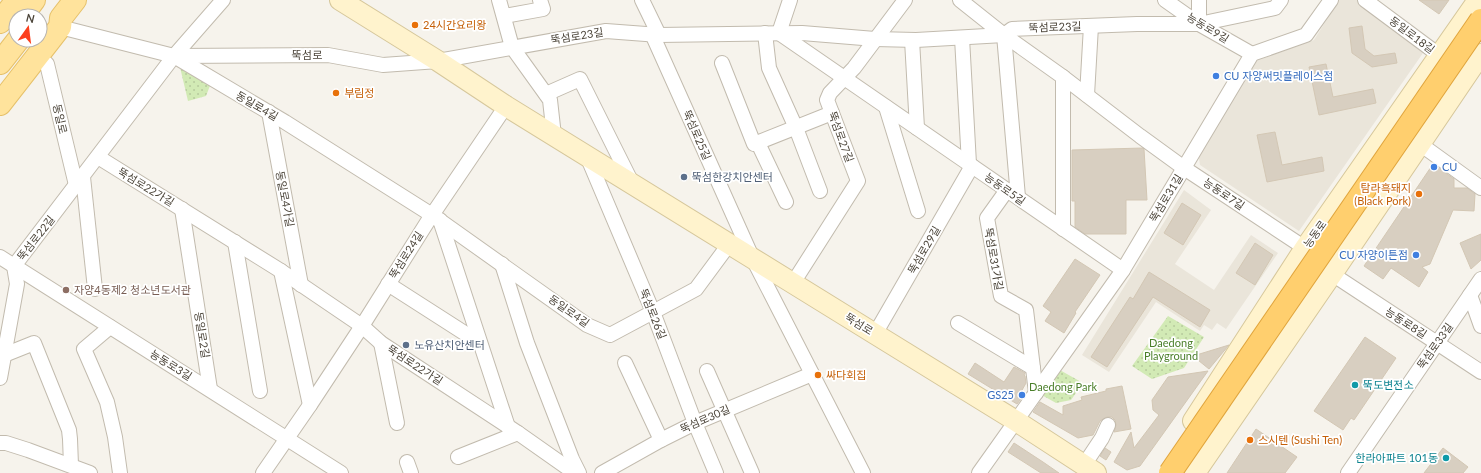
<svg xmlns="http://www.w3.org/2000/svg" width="1481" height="473" font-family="Lato,'Noto Sans KR',sans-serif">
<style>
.residential{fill:#eae5da}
.park{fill:url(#park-dots)}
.building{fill:#d8cfc1;stroke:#d3c7b4}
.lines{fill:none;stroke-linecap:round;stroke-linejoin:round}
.street-casing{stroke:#c2bbae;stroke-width:16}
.secondary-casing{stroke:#d6c79b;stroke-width:22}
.primary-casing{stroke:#e6c16a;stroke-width:24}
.street{stroke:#fff;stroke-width:14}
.secondary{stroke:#fff3cd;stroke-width:20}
.primary{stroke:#ffe39c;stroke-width:22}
.rail-casing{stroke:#9a9a9a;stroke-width:4.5}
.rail{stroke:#fff;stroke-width:3;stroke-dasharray:9;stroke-linecap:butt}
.highway-bridge-casing{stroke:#e0a43c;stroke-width:24;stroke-linecap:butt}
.highway-bridge{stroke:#ffcf6e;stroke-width:22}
.food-dot{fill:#e8710a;stroke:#fff;stroke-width:1.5}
.shop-dot{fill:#3f7fe0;stroke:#fff;stroke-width:1.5}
.service-dot{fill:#5c6f8a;stroke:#fff;stroke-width:1.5}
.education-dot{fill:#8d6e63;stroke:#fff;stroke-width:1.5}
.culture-dot{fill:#0f9aa8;stroke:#fff;stroke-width:1.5}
.labels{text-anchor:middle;stroke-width:3.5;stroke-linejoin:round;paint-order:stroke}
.food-label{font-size:11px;fill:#c56008;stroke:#fff;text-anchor:start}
.street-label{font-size:11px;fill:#4b4439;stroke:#fff}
.shop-label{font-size:11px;fill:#366cbe;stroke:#fff;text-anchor:start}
.service-label{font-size:11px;fill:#4e5e75;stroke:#fff;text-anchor:start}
.education-label{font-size:11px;fill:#785e54;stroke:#fff;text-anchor:start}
.park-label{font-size:11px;fill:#4a7f2a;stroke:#fff}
.culture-label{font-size:11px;fill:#0d838f;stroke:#fff;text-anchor:start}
</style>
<defs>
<pattern id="park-dots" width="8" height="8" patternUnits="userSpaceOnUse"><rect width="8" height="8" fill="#d2eab5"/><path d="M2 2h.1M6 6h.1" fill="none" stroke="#b6ca9c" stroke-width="1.8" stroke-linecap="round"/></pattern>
</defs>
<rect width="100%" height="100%" fill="#f6f3ec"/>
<g class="residential">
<path d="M1339,0H1358L1423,53L1299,231L1200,165L1198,152L1251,63L1314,40Z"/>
<path d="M1184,190L1211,210L1175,264L1214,290L1251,235L1278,253L1226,329L1217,323L1212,330L1204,325L1200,331L1156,302L1109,372L1082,355Z"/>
</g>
<g class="park">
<path d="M179,63L211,83L206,96L188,101Z"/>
<path d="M1168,316L1204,337L1184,368L1152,379L1132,366Z"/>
<path d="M1058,369L1083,383L1071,400L1056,403L1040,394Z"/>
</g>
<g class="building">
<path d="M1419,0H1449L1439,14Z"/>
<path d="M1362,26L1365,49L1374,56L1395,53L1397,63L1372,67L1352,53L1349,28Z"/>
<path d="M1326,64L1333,97L1373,89L1376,103L1319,115L1309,67Z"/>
<path d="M1275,132L1282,165L1322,157L1324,171L1267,182L1257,135Z"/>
<path d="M1143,148L1144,149L1147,200H1126V234H1085L1075,227V201H1072V150Z"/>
<path d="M1433,164L1454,179V188H1467L1475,194L1474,211L1453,210L1430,264L1422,267L1428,272L1419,287L1391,268L1383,279L1364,266Z"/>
<path d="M1182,203L1201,215L1183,245L1164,233Z"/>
<path d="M1481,234V260L1471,269L1460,243Z"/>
<path d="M1255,243L1273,255L1255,285L1236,273Z"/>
<path d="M1075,259L1100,275L1075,312L1076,313L1064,333L1045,321L1051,312L1043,306Z"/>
<path d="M1149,272L1210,310L1200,327L1153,297L1107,367L1091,357L1130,297L1133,299Z"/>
<path d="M1365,337L1396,358L1354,420L1351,418L1343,430L1314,411Z"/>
<path d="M1229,345L1209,369L1193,356Z"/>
<path d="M975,363L1004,382L1014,367L1025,373L1024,375L1025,376L1026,383L1021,392L1025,394L1017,404L968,374Z"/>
<path d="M1208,371L1140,466L1127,470L1114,462L1131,432L1134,448L1159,415L1153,410L1152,400L1168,377Z"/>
<path d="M1122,386L1131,429L1114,432L1116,425L1115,420L1112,417H1107L1100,421L1093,435L1078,438L1033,412L1040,402L1063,415V406L1082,400L1081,397L1106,391V389Z"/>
<path d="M1256,429L1297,457L1285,473H1227Z"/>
<path d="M1014,443L1043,462L1059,473H1041L1008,452Z"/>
<path d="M1105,448L1111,452L1106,460L1100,456Z"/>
<path d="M1443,448L1468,467L1463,473H1424Z"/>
</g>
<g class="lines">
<defs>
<g id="street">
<path d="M499,0L512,47L550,100L554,136"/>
<path d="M642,0L659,35"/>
<path d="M790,0L779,33L1123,270"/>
<path d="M960,0L1004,35L1063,77L1140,136L1184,168L1305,248"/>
<path d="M1165,0L1199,24L1252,54"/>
<path d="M1365,0L1439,55"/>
<path d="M504,16L543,9L540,0"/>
<path d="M1199,24V0"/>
<path d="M60,27L174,56L285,122L432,215L587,325L610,335L696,289L730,243"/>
<path d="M765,33L769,68L796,128L820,191"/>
<path d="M652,34L752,257L863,473"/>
<path d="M1004,35L1018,197"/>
<path d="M962,38L969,164"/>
<path d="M912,40L917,128"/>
<path d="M38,56L47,64L76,185"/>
<path d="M174,56L328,55L383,65L438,61L606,31L659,35L802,33L875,39L916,40L1004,35L1012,29L1137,24H1199L1275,8L1281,0"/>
<path d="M722,63L754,144L832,113"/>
<path d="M1063,77V229"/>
<path d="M546,94L580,79L632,183"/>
<path d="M1087,95L1091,26"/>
<path d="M886,107L918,211"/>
<path d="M269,112L301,285"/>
<path d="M758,143L786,202"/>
<path d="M1420,144L1481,188"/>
<path d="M587,156L653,312L695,423L716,473"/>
<path d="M98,157L281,271L362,326L381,343L518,433L572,471L577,473"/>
<path d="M83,177L95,289"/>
<path d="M1007,190L987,218L1001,296L1026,310L1036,393"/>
<path d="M182,209L210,389"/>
<path d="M440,220L508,427"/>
<path d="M235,242L260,391"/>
<path d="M0,257L341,473"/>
<path d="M502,264L527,343L572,459L579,473"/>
<path d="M281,271L310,405"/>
<path d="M1332,274L1481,372"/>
<path d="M793,283L858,181L827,100L830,93L854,68L905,0"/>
<path d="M388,284L480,343"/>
<path d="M1470,295L1481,326"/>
<path d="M958,323L1033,368"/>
<path d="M110,327L84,349L107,402L115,437L120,473"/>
<path d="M875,334L972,166"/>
<path d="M381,343L397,423"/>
<path d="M4,355L34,343L69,430L70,439L71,465"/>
<path d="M625,363L661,440"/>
<path d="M707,371L752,473"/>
<path d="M0,378L17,284L14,266L174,56L223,0"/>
<path d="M0,443H6L28,450L90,473"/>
<path d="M458,457L518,433"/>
<path d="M407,462L411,473"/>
<path d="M1084,465L1102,438L1108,425"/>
<path d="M263,473L310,405L362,326L428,221L506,106"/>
<path d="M602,473L661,440L695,423L812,374"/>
<path d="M979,473L1123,270L1252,54L1306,35L1331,0"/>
<path d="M1348,473L1481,279"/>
</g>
<g id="secondary">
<path d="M340,0L438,61L506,106L875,334L1016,421L1096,473"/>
<path d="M1193,421L1305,248L1478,0"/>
<path d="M1195,473L1332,274L1481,54"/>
</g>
<g id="primary">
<path d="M22,16L34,0"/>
<path d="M0,22L17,0"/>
<path d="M0,63L18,40"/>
<path d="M0,104L60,27L61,18L75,0"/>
</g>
</defs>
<use href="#street" class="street-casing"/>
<use href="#secondary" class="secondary-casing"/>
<use href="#primary" class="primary-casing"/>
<use href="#street" class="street"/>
<use href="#secondary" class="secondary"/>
<use href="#primary" class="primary"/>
<defs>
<g id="rail">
<path d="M1172,473L1481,19"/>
<path d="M1180,473L1481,30"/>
</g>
</defs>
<use href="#rail" class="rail-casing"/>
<use href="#rail" class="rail"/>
<defs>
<path id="highway-bridge" d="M1170,473L1481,20"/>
</defs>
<use href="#highway-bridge" class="highway-bridge-casing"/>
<use href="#highway-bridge" class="highway-bridge"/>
</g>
<g class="food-dot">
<circle cx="415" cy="25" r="4"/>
<circle cx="336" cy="93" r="4"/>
<circle cx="1419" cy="194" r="4"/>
<circle cx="818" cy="375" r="4"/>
<circle cx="1250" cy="440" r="4"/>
</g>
<g class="shop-dot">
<circle cx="1216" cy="76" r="4"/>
<circle cx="1434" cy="167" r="4"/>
<circle cx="1416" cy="255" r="4"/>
<circle cx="1022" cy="395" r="4"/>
</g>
<g class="service-dot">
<circle cx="684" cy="177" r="4"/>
<circle cx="406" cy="345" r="4"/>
</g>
<circle class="education-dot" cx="66" cy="290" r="4"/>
<g class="culture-dot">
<circle cx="1355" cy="385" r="4"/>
<circle cx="1446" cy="458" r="4"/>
</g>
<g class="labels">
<g class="food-label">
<text x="423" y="29">24시간요리왕</text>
<text x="344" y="97">부림정</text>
<text x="1411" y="192" text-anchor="end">탐라흑돼지<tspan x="1411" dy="13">(Black Pork)</tspan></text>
<text x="826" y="379">싸다회집</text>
<text x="1258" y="444">스시텐 (Sushi Ten)</text>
</g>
<g class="street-label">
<text transform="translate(1055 27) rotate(-2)" y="4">뚝섬로23길</text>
<text transform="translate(1208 28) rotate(31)" y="4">능동로9길</text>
<text transform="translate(1412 35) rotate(37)" y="4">동일로18길</text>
<text transform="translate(577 36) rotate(-9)" y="4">뚝섬로23길</text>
<text x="307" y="59">뚝섬로</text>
<text transform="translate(257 106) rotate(30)" y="4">동일로4길</text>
<text transform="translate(60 119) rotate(77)" y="4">동일로</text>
<text transform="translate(697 135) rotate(66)" y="4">뚝섬로25길</text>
<text transform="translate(841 137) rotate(70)" y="4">뚝섬로27길</text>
<text transform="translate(146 187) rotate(31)" y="4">뚝섬로22가길</text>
<text transform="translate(1005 189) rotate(35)" y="4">능동로5길</text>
<text transform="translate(1224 194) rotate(34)" y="4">능동로7길</text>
<text transform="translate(1166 198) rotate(-59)" y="4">뚝섬로31길</text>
<text transform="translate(285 199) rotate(79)" y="4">동일로4가길</text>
<text transform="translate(1315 234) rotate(-55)" y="4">능동로</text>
<text transform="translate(36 238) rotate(-52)" y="4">뚝섬로22길</text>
<text transform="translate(924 250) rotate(-60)" y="4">뚝섬로29길</text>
<text transform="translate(406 255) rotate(-58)" y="4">뚝섬로24길</text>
<text transform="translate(994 259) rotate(80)" y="4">뚝섬로31가길</text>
<text transform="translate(569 311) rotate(35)" y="4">동일로4길</text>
<text transform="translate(653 314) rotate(68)" y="4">뚝섬로26길</text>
<text transform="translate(1406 323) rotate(33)" y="4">능동로8길</text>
<text transform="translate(859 324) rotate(32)" y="4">뚝섬로</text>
<text transform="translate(202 335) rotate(81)" y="4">동일로2길</text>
<text transform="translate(1435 346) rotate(-55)" y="4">뚝섬로33길</text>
<text transform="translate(171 365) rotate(32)" y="4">능동로3길</text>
<text transform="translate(415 365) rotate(33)" y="4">뚝섬로22가길</text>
<text transform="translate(705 419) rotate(-24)" y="4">뚝섬로30길</text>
</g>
<g class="shop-label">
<text x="1224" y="80">CU 자양써밋플레이스점</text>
<text x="1442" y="171">CU</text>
<text x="1408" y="259" text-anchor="end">CU 자양이튼점</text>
<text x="1014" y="399" text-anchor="end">GS25</text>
</g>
<g class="service-label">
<text x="692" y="181">뚝섬한강치안센터</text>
<text x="414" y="349">노유산치안센터</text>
</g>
<g class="education-label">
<text x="74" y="294">자양4동제2 청소년도서관</text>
</g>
<g class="park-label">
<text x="1171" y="347">Daedong<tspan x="1171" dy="13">Playground</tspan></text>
<text x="1063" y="391">Daedong Park</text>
</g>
<g class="culture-label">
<text x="1363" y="389">뚝도변전소</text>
<text x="1438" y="462" text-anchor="end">한라아파트 101동</text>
</g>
</g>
<g transform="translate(28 28) rotate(14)"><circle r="19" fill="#ffffff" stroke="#b7b4b0"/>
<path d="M0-3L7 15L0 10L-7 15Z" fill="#fc3f1d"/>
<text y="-6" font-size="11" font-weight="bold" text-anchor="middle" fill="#4b4439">N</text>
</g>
</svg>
